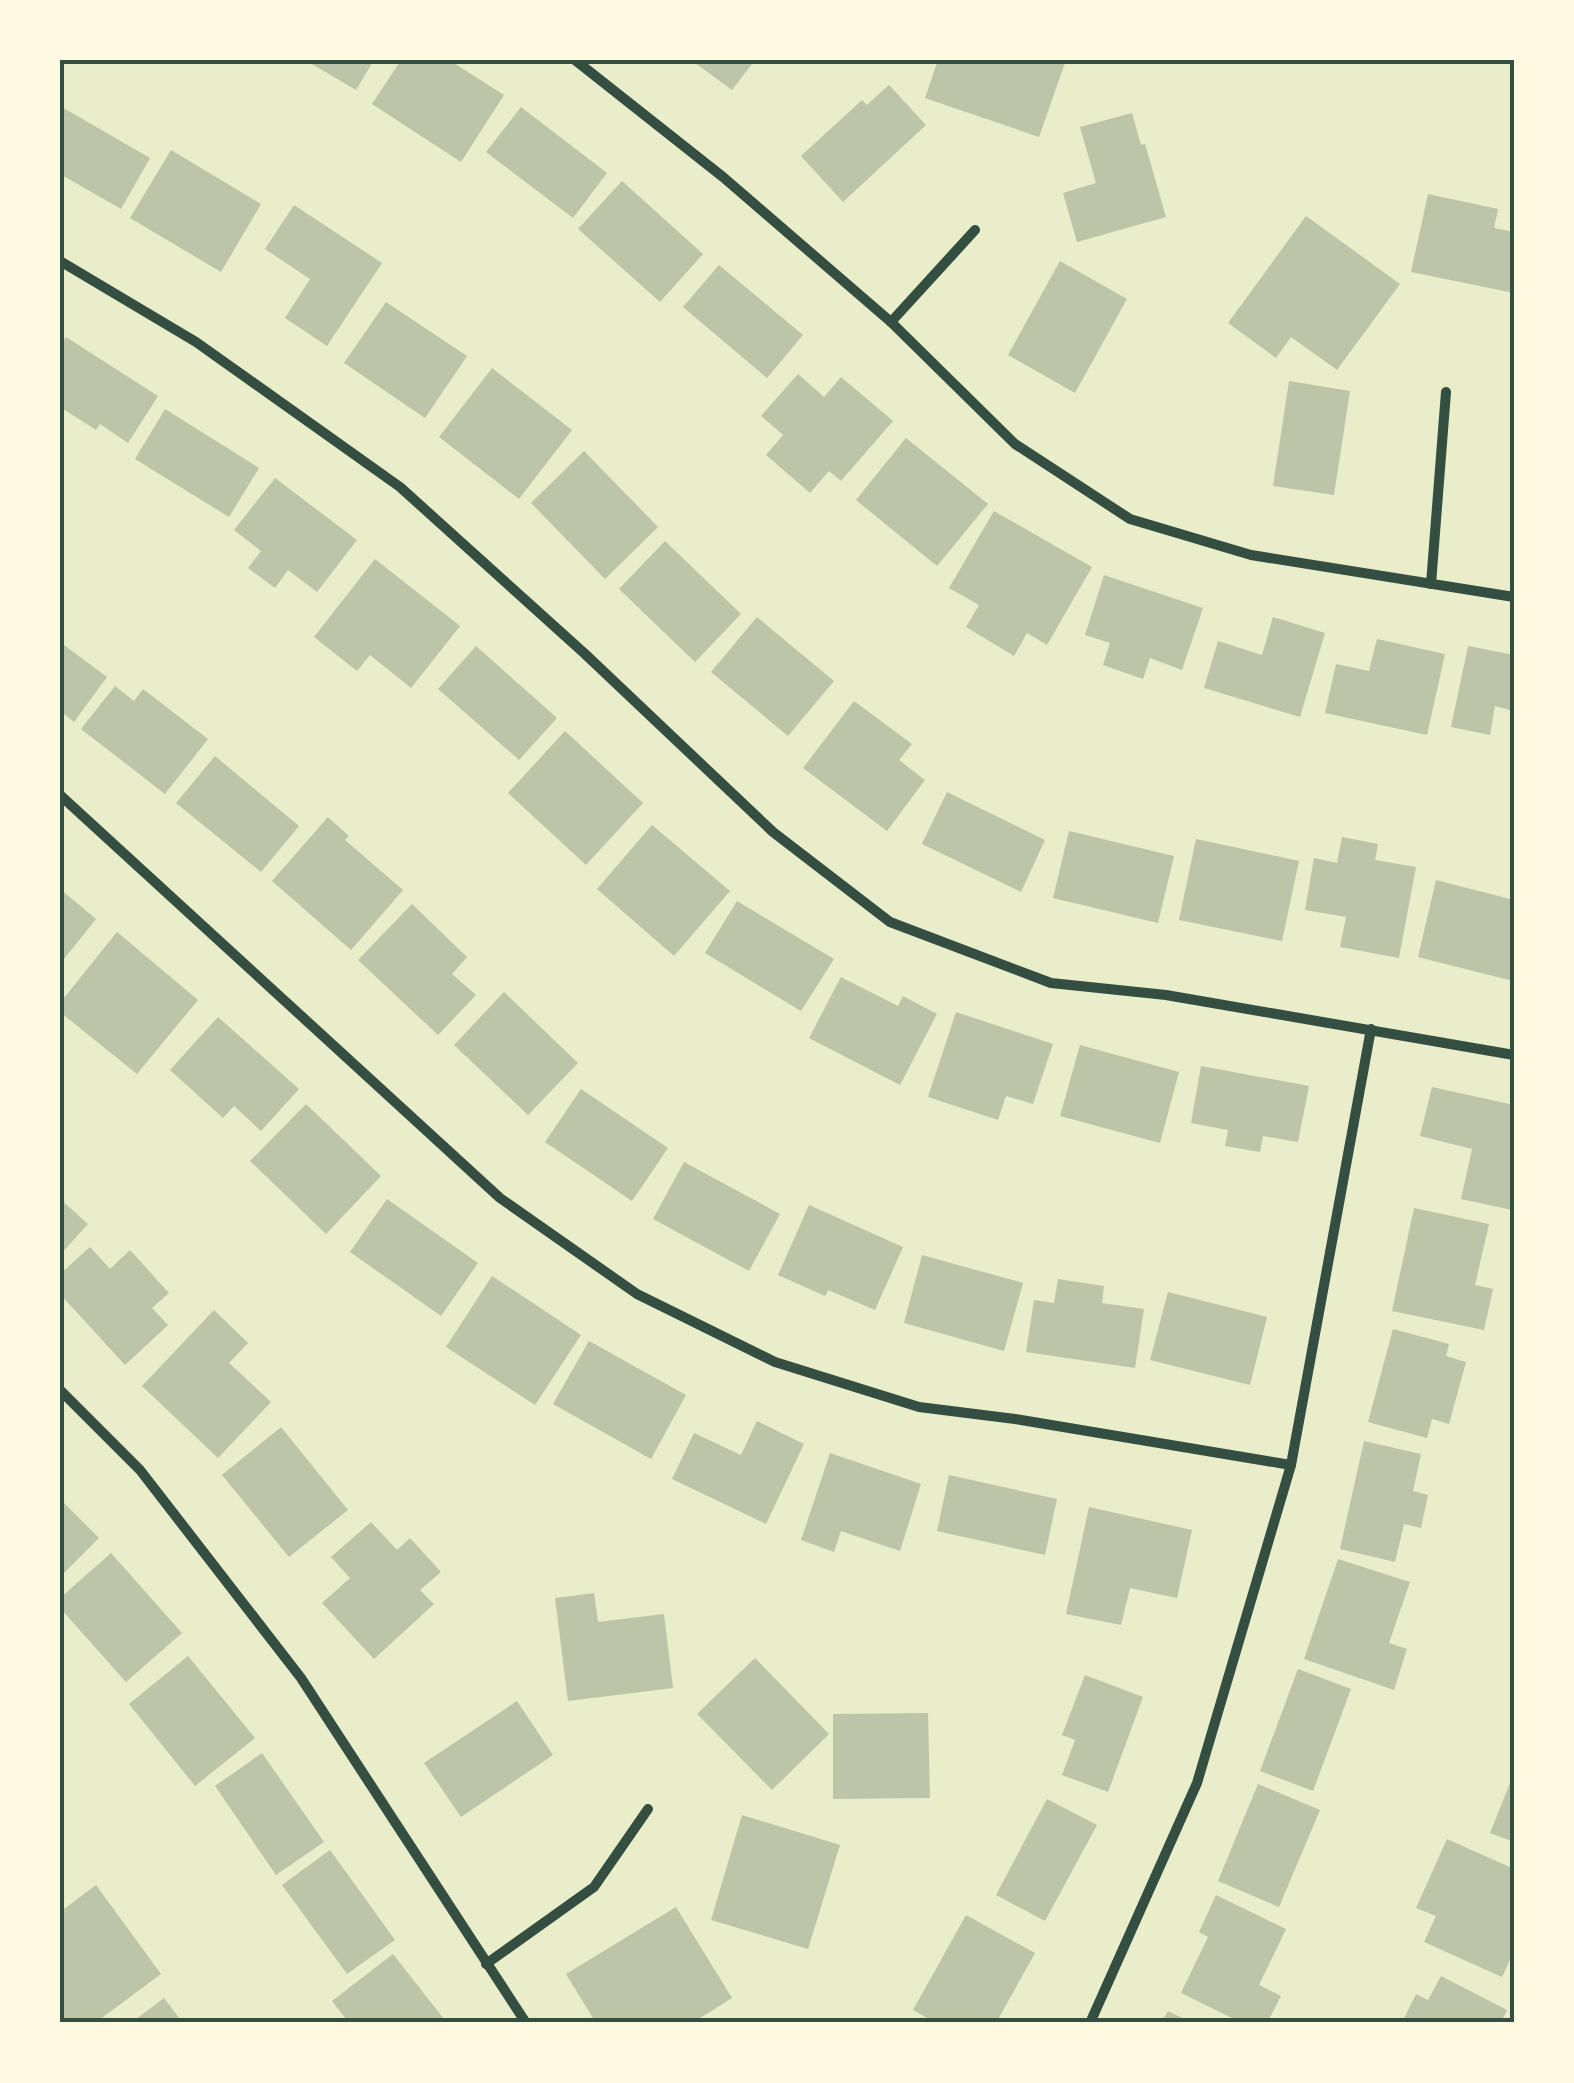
<svg xmlns="http://www.w3.org/2000/svg" width="1574" height="2083" font-family="'Asap Condensed',sans-serif">
<style>
.building{fill:#bcc5a7}
.lines{fill:none;stroke-linecap:round;stroke-linejoin:round}
.minor{stroke:#344e41;stroke-width:10}
.neatline{fill:none;stroke:#344e41;stroke-width:4}
</style>
<rect width="100%" height="100%" fill="#e9edc9"/>
<g class="building">
<path d="M305,60H374L356,90Z"/>
<path d="M401,60H449L504,95L461,162L372,104Z"/>
<path d="M691,60H755L732,90Z"/>
<path d="M938,60H1066L1039,137L925,98Z"/>
<path d="M889,85L926,125L843,202L801,156L862,100L867,105Z"/>
<path d="M60,106L150,158L121,209L60,174Z"/>
<path d="M521,107L607,173L573,218L486,152Z"/>
<path d="M1132,113L1141,145L1145,144L1166,217L1077,242L1063,193L1096,183L1080,127Z"/>
<path d="M171,150L261,204L221,272L130,218Z"/>
<path d="M622,181L703,254L660,302L578,229Z"/>
<path d="M1428,194L1498,209L1494,228L1514,232V293L1411,272Z"/>
<path d="M294,205L382,263L327,346L285,318L310,279L265,249Z"/>
<path d="M1306,216L1400,284L1337,370L1291,337L1276,358L1228,323Z"/>
<path d="M1060,261L1127,299L1075,393L1008,355Z"/>
<path d="M719,265L803,335L767,378L683,307Z"/>
<path d="M386,302L467,356L425,418L344,363Z"/>
<path d="M66,337L158,396L128,443L100,424L96,430L60,407V346Z"/>
<path d="M492,368L572,430L519,499L439,437Z"/>
<path d="M798,374L824,397L841,377L893,421L841,481L829,471L810,493L766,455L783,435L761,416Z"/>
<path d="M1289,381L1350,391L1334,495L1273,486Z"/>
<path d="M165,409L259,468L229,517L135,459Z"/>
<path d="M906,438L988,504L937,566L856,500Z"/>
<path d="M584,451L658,527L605,579L531,503Z"/>
<path d="M275,478L357,540L317,592L288,570L275,588L248,568L261,551L234,530Z"/>
<path d="M994,511L1092,567L1047,645L1027,633L1014,656L966,627L979,605L949,588Z"/>
<path d="M665,541L741,614L695,662L619,589Z"/>
<path d="M375,559L460,626L411,688L370,655L357,671L314,637Z"/>
<path d="M1104,575L1203,608L1182,670L1150,658L1143,679L1103,665L1110,643L1085,635Z"/>
<path d="M757,617L834,681L788,736L711,672Z"/>
<path d="M1273,617L1325,633L1300,717L1204,688L1218,641L1262,655Z"/>
<path d="M1377,639L1445,654L1427,735L1325,713L1336,664L1369,671Z"/>
<path d="M60,642L107,677L74,722L60,711Z"/>
<path d="M476,646L557,718L519,760L438,689Z"/>
<path d="M1468,646L1514,655V711L1495,706L1490,735L1451,727Z"/>
<path d="M115,686L134,701L143,689L208,739L165,794L81,729Z"/>
<path d="M854,701L912,744L899,760L925,780L887,831L803,768Z"/>
<path d="M565,731L643,803L586,865L508,793Z"/>
<path d="M215,756L299,826L261,872L176,803Z"/>
<path d="M947,792L1045,840L1021,892L922,844Z"/>
<path d="M328,817L349,836L345,840L403,890L351,950L272,881Z"/>
<path d="M652,825L730,891L674,956L597,889Z"/>
<path d="M1069,831L1174,856L1158,923L1053,898Z"/>
<path d="M1342,837L1378,844L1375,860L1416,867L1399,958L1340,947L1346,917L1305,910L1314,858L1337,863Z"/>
<path d="M1196,839L1299,861L1282,941L1179,920Z"/>
<path d="M1436,880L1514,900L1513,981L1418,957Z"/>
<path d="M60,889L96,919L60,964Z"/>
<path d="M737,901L834,959L801,1011L705,953Z"/>
<path d="M412,904L467,957L452,974L476,995L438,1035L358,960Z"/>
<path d="M117,932L198,1000L137,1074L60,1012V1003Z"/>
<path d="M841,977L898,1006L903,996L937,1014L900,1085L809,1038Z"/>
<path d="M504,992L578,1063L528,1115L454,1045Z"/>
<path d="M956,1012L1053,1044L1033,1104L1006,1096L998,1120L928,1097Z"/>
<path d="M218,1017L299,1089L261,1131L234,1106L223,1118L170,1070Z"/>
<path d="M1080,1045L1179,1072L1160,1143L1060,1116Z"/>
<path d="M1201,1066L1309,1086L1298,1142L1263,1136L1260,1152L1225,1146L1228,1130L1191,1123Z"/>
<path d="M1432,1087L1514,1105V1200L1512,1210L1461,1199L1472,1149L1420,1136Z"/>
<path d="M581,1089L668,1148L632,1201L545,1142Z"/>
<path d="M306,1104L381,1176L326,1234L250,1161Z"/>
<path d="M684,1162L780,1214L749,1271L653,1219Z"/>
<path d="M60,1199L88,1224L60,1255Z"/>
<path d="M387,1199L478,1263L441,1316L350,1252Z"/>
<path d="M809,1205L903,1247L875,1310L828,1290L825,1296L778,1275Z"/>
<path d="M1414,1208L1489,1224L1475,1285L1493,1289L1484,1330L1392,1311Z"/>
<path d="M90,1247L110,1269L130,1250L169,1293L152,1308L168,1325L125,1365L60,1294V1274Z"/>
<path d="M922,1255L1023,1283L1004,1351L904,1323Z"/>
<path d="M492,1276L581,1335L535,1405L446,1347Z"/>
<path d="M1058,1279L1104,1286L1102,1303L1144,1309L1135,1368L1026,1352L1034,1300L1054,1303Z"/>
<path d="M1168,1292L1267,1317L1250,1385L1150,1360Z"/>
<path d="M214,1310L248,1343L229,1363L271,1402L218,1458L142,1386Z"/>
<path d="M1393,1329L1449,1344L1446,1356L1466,1362L1449,1424L1432,1419L1427,1438L1368,1422Z"/>
<path d="M589,1341L686,1395L651,1459L553,1404Z"/>
<path d="M757,1421L804,1444L766,1524L672,1479L694,1433L741,1455Z"/>
<path d="M281,1427L348,1510L289,1557L222,1475Z"/>
<path d="M1364,1441L1421,1454L1413,1491L1428,1495L1421,1528L1404,1524L1395,1562L1340,1549Z"/>
<path d="M830,1453L921,1484L900,1551L841,1531L834,1552L801,1540Z"/>
<path d="M949,1475L1057,1499L1045,1555L937,1531Z"/>
<path d="M60,1499L99,1538L60,1577Z"/>
<path d="M1089,1507L1192,1530L1177,1598L1130,1588L1121,1625L1066,1614Z"/>
<path d="M371,1522L397,1550L410,1538L441,1572L420,1590L434,1604L374,1659L322,1603L350,1578L331,1557Z"/>
<path d="M111,1553L182,1633L126,1682L60,1608V1598Z"/>
<path d="M1338,1559L1410,1582L1389,1643L1407,1649L1394,1690L1304,1659Z"/>
<path d="M594,1593L598,1622L664,1614L673,1688L568,1701L555,1598Z"/>
<path d="M188,1656L255,1738L195,1786L129,1704Z"/>
<path d="M755,1658L829,1734L772,1790L697,1714Z"/>
<path d="M1298,1669L1351,1689L1313,1791L1260,1771Z"/>
<path d="M1085,1675L1143,1697L1108,1792L1062,1775L1075,1740L1062,1735Z"/>
<path d="M517,1701L553,1755L461,1817L424,1763Z"/>
<path d="M928,1713L930,1798L833,1799V1714Z"/>
<path d="M262,1753L324,1842L276,1875L215,1786Z"/>
<path d="M1514,1773V1842L1490,1833Z"/>
<path d="M1258,1784L1320,1810L1279,1907L1218,1881Z"/>
<path d="M1047,1799L1097,1825L1045,1921L996,1895Z"/>
<path d="M742,1815L840,1845L808,1949L711,1920Z"/>
<path d="M1447,1839L1514,1869V1951L1502,1977L1424,1942L1436,1916L1416,1908Z"/>
<path d="M330,1850L395,1940L347,1974L282,1885Z"/>
<path d="M96,1885L161,1974L95,2023H67L60,2013V1912Z"/>
<path d="M1216,1895L1286,1929L1259,1985L1281,1996L1267,2023H1242L1181,1993L1208,1937L1199,1932Z"/>
<path d="M676,1907L732,1998L692,2023H596L566,1974Z"/>
<path d="M966,1915L1035,1953L996,2023H936L913,2010Z"/>
<path d="M393,1954L447,2023H349L332,2001Z"/>
<path d="M1441,1976L1507,2010L1501,2023H1402L1416,1994L1428,2000Z"/>
<path d="M164,1998L183,2023H131Z"/>
<path d="M1168,2011L1192,2023H1161Z"/>
</g>
<g class="lines">
<g class="minor">
<path d="M575,60L723,177L891,322L1015,444L1130,519L1251,555L1514,597"/>
<path d="M60,261L196,342L400,487L584,653L773,832L890,922L1051,983L1166,995L1514,1055"/>
<path d="M891,322L975,230"/>
<path d="M1431,584L1446,392"/>
<path d="M60,795L500,1198L637,1294L775,1362L919,1407L1015,1419L1291,1465"/>
<path d="M60,1390L140,1470L301,1678L526,2023"/>
<path d="M486,1964L594,1887L648,1809"/>
<path d="M1090,2023L1197,1783L1291,1465L1371,1029"/>
</g>
</g>
<rect width="1574" height="2083" fill="none" stroke="#fefae0" stroke-width="125"/>
<rect x="62" y="62" width="1450" height="1958" class="neatline"/>
</svg>
